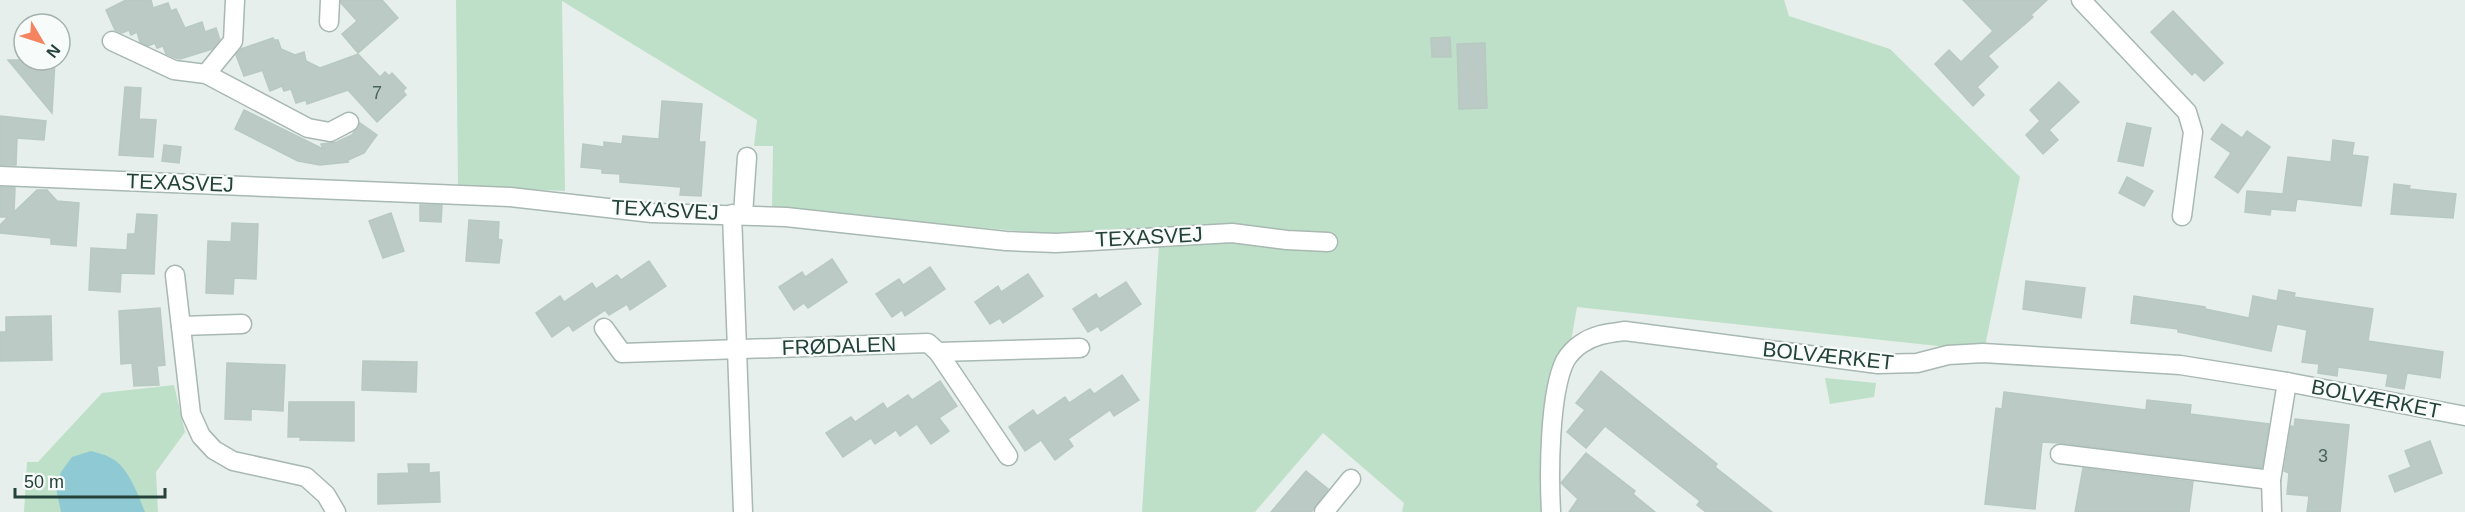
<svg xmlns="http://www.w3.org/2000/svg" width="2465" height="512" font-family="Arial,sans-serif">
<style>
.green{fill:#bfe0c8}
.water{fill:#8ec9d4}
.building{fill:#bbcac4;stroke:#b8c9c2;stroke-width:1.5}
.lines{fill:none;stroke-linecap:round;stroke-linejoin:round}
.minor-casing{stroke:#a8b8b2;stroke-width:21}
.minor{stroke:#fff;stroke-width:18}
.labels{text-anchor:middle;stroke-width:4.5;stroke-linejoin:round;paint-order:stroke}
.number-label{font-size:18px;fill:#4a645c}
.street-label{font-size:21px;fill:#24423a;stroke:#f7fbf9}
</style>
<rect width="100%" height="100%" fill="#e6efeb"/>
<g class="green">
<path d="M456,0H1784L1789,16L1890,49L2020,177L1984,351L1577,307L1559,409L1550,512H1402L1404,503L1323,433L1255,512H1142L1159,244L772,208L773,146H754L757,120L562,1L565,191L458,186Z"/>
<path d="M1825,378L1876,383L1874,397L1830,404Z"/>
<path d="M174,385L185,432L156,472L158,512H24L27,462H38L102,393Z"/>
</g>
<path class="water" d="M91,451C97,453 104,454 109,457C128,465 138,495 145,512H61L56,488L61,472L72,457Z"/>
<g class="building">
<path d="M126,0H151L153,8L168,3L171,11L176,9L185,28L202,22L205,32L216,28L220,40L212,49L180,59L176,58L166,54L163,46L157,48L155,43L148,46L140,42L137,32L131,35L129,30L122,33L115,30L106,10Z"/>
<path d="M341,0H382L398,18L358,53L342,34L357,21L341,3Z"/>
<path d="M1963,0H2047L2031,15L2033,17L1988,56L1998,67L1977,87L1984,95L1973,106L1935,64L1949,50L1961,62L1993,31Z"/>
<path d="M2173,11L2223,63L2204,81L2195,72L2192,75L2151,32Z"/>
<path d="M1450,37L1451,57H1432L1431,38Z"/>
<path d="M273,38L274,40H278L281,49L295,55L304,52L306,61L320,68L358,54L380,77L385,72L389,76L392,73L406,88L403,91L406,95L377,122L348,90L307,104L306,100L296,103L291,89L284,91L282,86L270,91L263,72L264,70L244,76L236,55L241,49Z"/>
<path d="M1485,43L1487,108L1459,109L1457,44Z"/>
<path d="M8,60H55L52,113L37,95Z"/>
<path d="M2059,82L2079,102L2049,130L2058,140L2043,154L2026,135L2040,121L2030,110Z"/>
<path d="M125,87L141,88L139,119L156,120L153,157L119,155Z"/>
<path d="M662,101L702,104L699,142H705L701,196L680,195L681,187L620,182V174L602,173V169L581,167L583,144L604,147V142L622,144L623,136L659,139Z"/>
<path d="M244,110L323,149L321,144L337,142L352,135L360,123L377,135L364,153L346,161L349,162L320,165L298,161L235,129Z"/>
<path d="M0,116L46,121L44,140L17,138L16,165H0Z"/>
<path d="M2127,123L2151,128L2143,166L2118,161Z"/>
<path d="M2222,124L2242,138L2247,131L2270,147L2238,193L2215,177L2231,153L2211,139Z"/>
<path d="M2333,140L2354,143L2352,155L2368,157L2361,206L2297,199L2295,211L2271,209L2270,215L2245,212L2247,191L2283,194L2288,157L2331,162Z"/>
<path d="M164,145L181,147L179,163L162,161Z"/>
<path d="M2127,177L2153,191L2144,206L2119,193Z"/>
<path d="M2394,184L2410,186L2409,189L2456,194L2453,218L2391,214Z"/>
<path d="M0,187L15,188L14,212L37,190H47L57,201L79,203L76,246L51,244V238L0,233V225L8,217H0Z"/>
<path d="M420,205H442L441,222L420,221Z"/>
<path d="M391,213L404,251L383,258L369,221Z"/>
<path d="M137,214L157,215L154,274L121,273L120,292L89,290L91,248L127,250L128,234H135Z"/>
<path d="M469,220L499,222L498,239L502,240L499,263L466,261Z"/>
<path d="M232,223L258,224L256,279L234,278L233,294L206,293L208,241L231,242Z"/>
<path d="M832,259L847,282L808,308L804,303L794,310L779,287L802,272L805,277Z"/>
<path d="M649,261L666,286L630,310L627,304L609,315L605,310L573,331L569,325L552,337L536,313L560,296L564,302L592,283L596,289L617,275L621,280Z"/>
<path d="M930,267L945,289L905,316L902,310L892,317L876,294L899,279L903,285Z"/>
<path d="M1028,274L1043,296L1003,323L1000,318L990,324L975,302L998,286L1001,292Z"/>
<path d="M2026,281L2085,288L2081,318L2023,309Z"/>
<path d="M1126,282L1141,304L1101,331L1098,326L1088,332L1073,309L1096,294L1099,299Z"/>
<path d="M2279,290L2295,293L2294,297L2373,309L2368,341L2443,352L2440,378L2407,373L2404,389L2386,386L2388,374L2338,367L2337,376L2318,373L2319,364L2302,362L2307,330L2277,324L2271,351L2178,332V329L2131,323L2134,296L2205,307V309L2249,318L2253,296L2277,301Z"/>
<path d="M160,308L165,365L157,366L159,385L134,386L132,363L121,364L119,311Z"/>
<path d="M51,316L52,360L0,361V332H6V317Z"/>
<path d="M363,361L417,362L416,392L362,390Z"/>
<path d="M227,363L285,365L283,411L251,409V420L225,419Z"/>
<path d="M1601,371L1717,464L1715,467L1772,512H1706L1697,505L1700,501L1605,426L1586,448L1567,432L1585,410L1576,403Z"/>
<path d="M1122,375L1139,400L1114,416L1110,410L1068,439L1073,446L1055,460L1041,440L1025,451L1009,427L1033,410L1037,416L1065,397L1069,403L1090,389L1094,394Z"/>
<path d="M940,381L957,406L939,418L949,431L931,444L917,424L900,436L896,430L875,444L871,438L843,457L826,433L851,417L855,422L883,403L887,409L908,395L912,400Z"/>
<path d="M2004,392L2146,410L2147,400L2191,405L2190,414L2269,424L2262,468L2061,443L2042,442L2035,509L1985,504L1996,408L2002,409Z"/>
<path d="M289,402H354V441L300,440L301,437H288Z"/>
<path d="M2295,419L2349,425L2340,512H2307L2309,496L2287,494L2289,473L2284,471L2291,426L2294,427Z"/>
<path d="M2430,441L2442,473L2395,492L2389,476L2411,467L2405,451Z"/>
<path d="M1586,453L1635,491L1633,494L1655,512H1569L1578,499L1561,483Z"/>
<path d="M408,464H429V473L439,472L440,502L378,504V474L409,473Z"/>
<path d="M2083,468L2193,482L2189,512H2075Z"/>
<path d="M1306,471L1328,489L1313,510L1311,512H1271Z"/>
</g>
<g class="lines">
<defs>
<g id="minor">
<path d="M2081,0L2187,112L2193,132L2182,216"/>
<path d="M329,22L330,0"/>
<path d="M112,41L174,70L206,74L308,128L330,132L349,122"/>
<path d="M206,74L233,41L235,0"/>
<path d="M0,176L510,197L652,213L786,217L1006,241L1056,243L1232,233L1287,240L1328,242"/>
<path d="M732,214L743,512"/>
<path d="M743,214L747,157"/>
<path d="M175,275L191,414L201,436L214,450L233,461L306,477L326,495L336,512"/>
<path d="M181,326L242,324"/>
<path d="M604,328L622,353L928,343L938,352L1080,348"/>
<path d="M938,352L1008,456"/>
<path d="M2060,454L2271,480"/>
<path d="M1324,512L1351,479"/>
<path d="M1551,512C1549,475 1549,394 1565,361C1568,355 1576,347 1581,344C1595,334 1610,333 1625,331L1878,364L1917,363L1948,355L1983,353L2180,365L2287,382L2465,416"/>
<path d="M2272,512L2271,480L2287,382"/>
</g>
</defs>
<use href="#minor" class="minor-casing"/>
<use href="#minor" class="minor"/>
</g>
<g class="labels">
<g class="number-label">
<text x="377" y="99">7</text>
<text x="2323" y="462">3</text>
</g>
<g class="street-label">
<text transform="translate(180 183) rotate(2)" y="7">TEXASVEJ</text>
<text transform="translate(665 210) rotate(3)" y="7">TEXASVEJ</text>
<text transform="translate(1149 237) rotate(-3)" y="7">TEXASVEJ</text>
<text transform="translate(839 346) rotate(-2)" y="7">FRØDALEN</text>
<text transform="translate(1828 356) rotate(6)" y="7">BOLVÆRKET</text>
<text transform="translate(2376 399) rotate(11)" y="7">BOLVÆRKET</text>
</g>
</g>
<g transform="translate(42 42) rotate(129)"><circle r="28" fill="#f7fbf9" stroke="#a3b1ad" stroke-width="1.5"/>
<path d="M0-4.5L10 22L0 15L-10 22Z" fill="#f4845f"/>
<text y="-9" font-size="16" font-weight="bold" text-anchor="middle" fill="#24423a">N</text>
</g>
<path d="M15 488v9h150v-9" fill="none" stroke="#24423a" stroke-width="3"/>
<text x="24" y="488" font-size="18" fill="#24423a" stroke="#f7fbf9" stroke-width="4.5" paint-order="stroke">50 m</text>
</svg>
